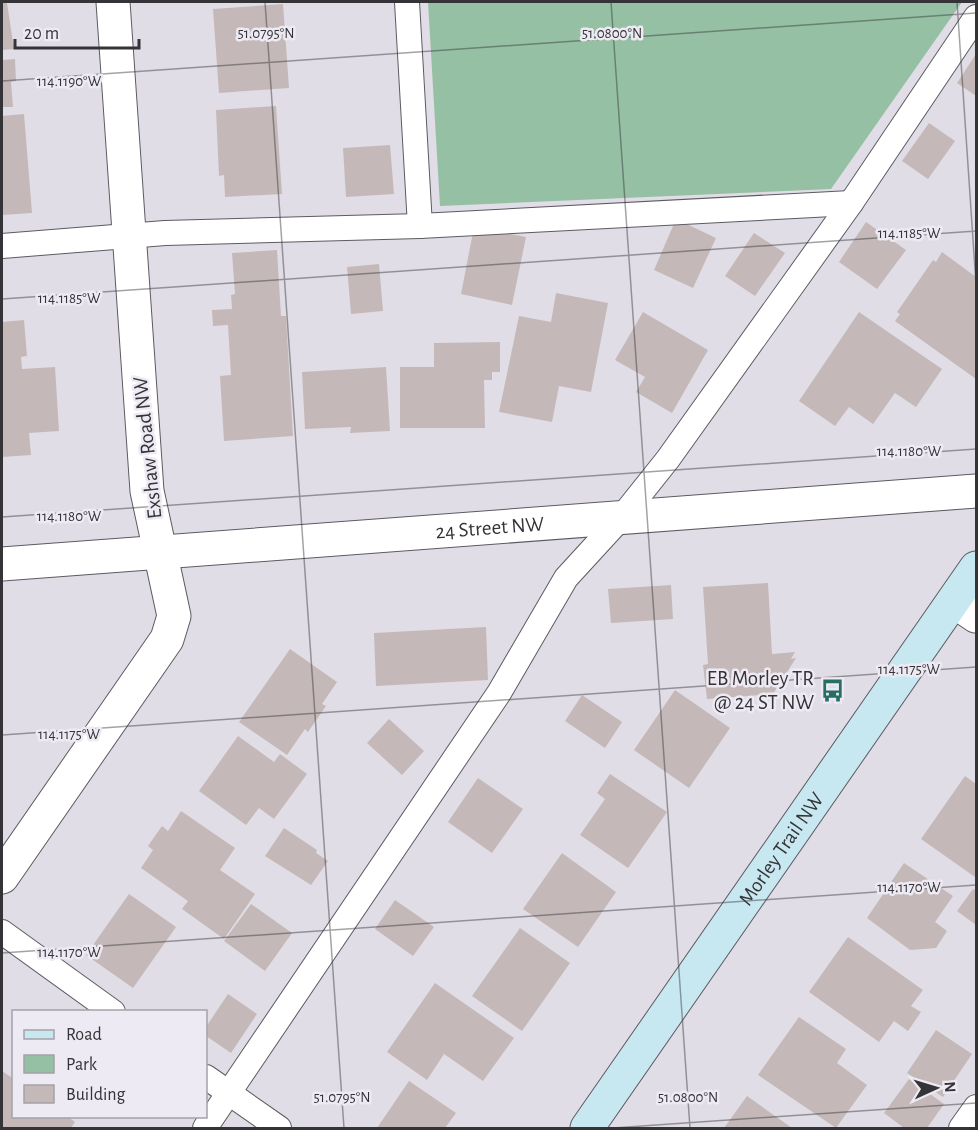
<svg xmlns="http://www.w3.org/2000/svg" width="978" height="1130" font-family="'Alegreya Sans',sans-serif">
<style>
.green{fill:#95c0a3}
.building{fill:#c4b9b8}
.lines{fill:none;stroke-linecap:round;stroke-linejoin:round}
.lane-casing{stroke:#5d5a62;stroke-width:26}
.street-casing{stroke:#5d5a62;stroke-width:35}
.secondary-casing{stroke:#5d5a62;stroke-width:35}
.lane{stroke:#fff;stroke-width:24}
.street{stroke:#fff;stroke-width:33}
.secondary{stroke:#c8e8f1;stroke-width:33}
.ticks{fill:none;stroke:#343337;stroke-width:1.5;stroke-opacity:0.45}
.labels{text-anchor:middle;stroke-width:5;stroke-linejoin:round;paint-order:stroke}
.street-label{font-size:21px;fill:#343337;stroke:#eeeaf3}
.poi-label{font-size:21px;fill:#343337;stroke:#eeeaf3;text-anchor:end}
.ticks-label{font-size:15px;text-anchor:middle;fill:#343337;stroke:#eeeaf3;stroke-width:5;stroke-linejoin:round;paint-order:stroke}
</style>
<rect width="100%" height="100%" fill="#e1dde6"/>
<path class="green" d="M428,2H962L831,189L440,206Z"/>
<g class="building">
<path d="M2,3H7L14,49L2,50Z"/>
<path d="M283,4L289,88L219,93L213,9Z"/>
<path d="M976,54V96L957,83Z"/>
<path d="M15,59L16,81L11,82L13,107H2V60Z"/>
<path d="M276,106L282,194L225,197L224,175L219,176L216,110Z"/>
<path d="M24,114L32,213L2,215V116Z"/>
<path d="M929,123L955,141L928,179L902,161Z"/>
<path d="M390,145L394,194L346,197L343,148Z"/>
<path d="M676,219L716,238L693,288L654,270Z"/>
<path d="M866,222L906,250L877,289L839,262Z"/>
<path d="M474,227L526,237L512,305L461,294Z"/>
<path d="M754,233L785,253L755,296L725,276Z"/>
<path d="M277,250L281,316H286L293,436L224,441L220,376L231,375L228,325L213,326L212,310L232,309L231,295L235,294L232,253Z"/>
<path d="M942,252L976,277V379L895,321L900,314L897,312L933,260L936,262Z"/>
<path d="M379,264L383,311L351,314L347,267Z"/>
<path d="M556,293L608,303L591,392L559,386L552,422L499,412L519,316L551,322Z"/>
<path d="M643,312L708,350L672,413L636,392L645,377L615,360Z"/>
<path d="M859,312L942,369L916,407L895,393L873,424L849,407L835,426L799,401Z"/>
<path d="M24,320L27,356L21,357L22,369L55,367L59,431L29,433L31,455L2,457V322Z"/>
<path d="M500,342V372H492V380H484L485,428H400V367H434V343Z"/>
<path d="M386,367L390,431L350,433L351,427L305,429L302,372Z"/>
<path d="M768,583L772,654L795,652L791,659L796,658L773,694L707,699L703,665L708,664L703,587Z"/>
<path d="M671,585L673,619L611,623L608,589Z"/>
<path d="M486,627L488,680L376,686L374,633Z"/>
<path d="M290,649L337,682L322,704L326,706L308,732L305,729L287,755L239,722Z"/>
<path d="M675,690L730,728L689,788L634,750Z"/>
<path d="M582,695L622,722L605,748L565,721Z"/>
<path d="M389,719L424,751L402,775L367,743Z"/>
<path d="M238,736L274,762L280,754L307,774L274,819L259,808L246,825L199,791Z"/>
<path d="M610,774L667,812L628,868L580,835L605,799L597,793Z"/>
<path d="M965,776L976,784L975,877L921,839Z"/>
<path d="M478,778L523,809L492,853L448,822Z"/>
<path d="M181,811L235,848L220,870L255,894L224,939L182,909L188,901L141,868L153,850L148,846L162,826L168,831Z"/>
<path d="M284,828L317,850L316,853L328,861L311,885L265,856Z"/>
<path d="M562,853L616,892L578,947L523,909Z"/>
<path d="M904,863L953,896L935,922L947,931L936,948L910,950L867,918Z"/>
<path d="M973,889L976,891V925L957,911Z"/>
<path d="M129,894L176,927L133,988L86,955Z"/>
<path d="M395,900L434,927L413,956L375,929Z"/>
<path d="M251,904L292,933L265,971L224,941Z"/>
<path d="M520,928L570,963L522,1031L472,996Z"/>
<path d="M848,937L923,990L911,1006L921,1012L908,1031L894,1021L879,1042L809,992Z"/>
<path d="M435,983L514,1038L483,1081L444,1054L427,1080L387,1052Z"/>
<path d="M228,994L257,1014L231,1053L206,1036V1027Z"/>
<path d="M799,1017L846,1049L837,1063L867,1085L836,1128L758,1075Z"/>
<path d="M936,1030L972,1054L943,1097L907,1073Z"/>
<path d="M2,1071L14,1079V1116H67L75,1122L71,1128H2Z"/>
<path d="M909,1079L944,1104L927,1128H904L884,1113Z"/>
<path d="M409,1081L456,1113L445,1128H377Z"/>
<path d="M747,1096L792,1128H724Z"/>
</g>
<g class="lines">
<defs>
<g id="lane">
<path d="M407,2L420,226"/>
<path d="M2,246L165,233L420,226L851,203"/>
<path d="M2,932L113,1012"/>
<path d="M206,1077L279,1128"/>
<path d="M205,1128L499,693L566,578L621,518L668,459L851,203L976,17"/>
<path d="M961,1128L976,1107"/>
</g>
<g id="street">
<path id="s1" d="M2,564L976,491"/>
<path d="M954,601L976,616"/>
<path d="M2,877L167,639L174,616L147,491L113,2"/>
</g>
<g id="secondary">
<path id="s2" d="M587,1128L976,568"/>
</g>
</defs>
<use href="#lane" class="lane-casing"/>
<use href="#street" class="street-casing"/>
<use href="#secondary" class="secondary-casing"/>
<use href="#lane" class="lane"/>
<use href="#street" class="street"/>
<use href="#secondary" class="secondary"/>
</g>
<path class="ticks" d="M265,2L344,1128M611,2L690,1128M957,2L976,284M2,81L976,13M2,299L976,231M2,517L976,449M2,735L976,667M2,953L976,885M613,1128L976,1103"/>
<defs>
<symbol id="bus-bare" viewBox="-9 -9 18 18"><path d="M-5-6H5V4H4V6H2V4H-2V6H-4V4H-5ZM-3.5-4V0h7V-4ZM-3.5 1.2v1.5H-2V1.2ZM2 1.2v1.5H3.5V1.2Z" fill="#266d64" stroke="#eeeaf3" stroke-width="2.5" paint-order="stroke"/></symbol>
</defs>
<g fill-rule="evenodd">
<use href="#bus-bare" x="816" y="674" width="33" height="33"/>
</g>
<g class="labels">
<g class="street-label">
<text transform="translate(147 448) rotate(-96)" y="7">Exshaw Road NW</text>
<text dy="7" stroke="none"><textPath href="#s1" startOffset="489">24 Street NW</textPath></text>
<text dy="7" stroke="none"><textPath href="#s2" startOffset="340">Morley Trail NW</textPath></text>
</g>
<g class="poi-label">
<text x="814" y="685">EB Morley TR<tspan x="814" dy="24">@ 24 ST NW</tspan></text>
</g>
</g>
<g class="ticks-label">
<text x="266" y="38">51.0795°N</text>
<text x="612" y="38">51.0800°N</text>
<text x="69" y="86">114.1190°W</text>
<text x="909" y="238">114.1185°W</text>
<text x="69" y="303">114.1185°W</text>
<text x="909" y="456">114.1180°W</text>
<text x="69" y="521">114.1180°W</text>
<text x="909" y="674">114.1175°W</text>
<text x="69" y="739">114.1175°W</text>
<text x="909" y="892">114.1170°W</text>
<text x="69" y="957">114.1170°W</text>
<text x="342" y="1102">51.0795°N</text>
<text x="688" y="1102">51.0800°N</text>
</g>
<rect width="978" height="1130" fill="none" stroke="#343337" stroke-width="6"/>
<rect x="12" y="1010" width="195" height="108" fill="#eeeaf3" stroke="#a4a1a8" stroke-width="1.5"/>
<rect x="24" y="1030" width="30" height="9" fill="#c8e8f1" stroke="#a4a1a8" stroke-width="1.5"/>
<text x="66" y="1040" font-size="18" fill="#343337">Road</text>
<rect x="24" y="1055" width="30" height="18" fill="#95c0a3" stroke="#a4a1a8" stroke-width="1.5"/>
<text x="66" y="1070" font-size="18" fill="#343337">Park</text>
<rect x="24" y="1085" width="30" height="18" fill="#c4b9b8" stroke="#a4a1a8" stroke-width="1.5"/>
<text x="66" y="1100" font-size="18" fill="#343337">Building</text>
<g transform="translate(936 1088) rotate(86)" stroke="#eeeaf3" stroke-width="4.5" paint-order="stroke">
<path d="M0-4.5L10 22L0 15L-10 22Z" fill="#343337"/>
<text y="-9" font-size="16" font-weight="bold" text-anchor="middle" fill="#343337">N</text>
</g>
<path d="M15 39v9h124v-9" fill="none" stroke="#343337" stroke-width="3"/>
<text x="24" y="39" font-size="18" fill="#343337" stroke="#eeeaf3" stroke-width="4.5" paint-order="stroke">20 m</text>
</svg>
